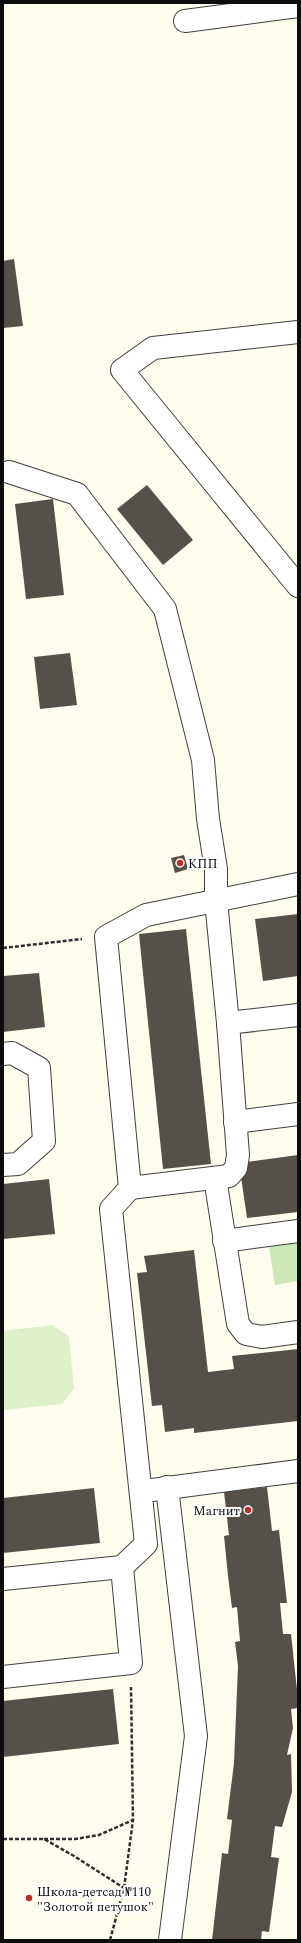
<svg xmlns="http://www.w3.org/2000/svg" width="301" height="1943" font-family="Spectral,serif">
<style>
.green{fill:#cce8b8}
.pitch{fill:#def0c9}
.building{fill:#56504a}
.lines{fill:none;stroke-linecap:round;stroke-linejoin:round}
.minor-casing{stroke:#404040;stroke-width:24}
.path{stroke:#2f2f2f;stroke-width:2.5;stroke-dasharray:4 2;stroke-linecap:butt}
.minor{stroke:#fff;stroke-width:22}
.poi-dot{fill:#bb3027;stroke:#fff;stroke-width:1.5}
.labels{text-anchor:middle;stroke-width:4;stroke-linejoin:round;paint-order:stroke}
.poi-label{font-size:13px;fill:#0d0d0d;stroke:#fff;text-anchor:start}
</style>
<rect width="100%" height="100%" fill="#fffded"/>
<path class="green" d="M298,1242V1281L275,1285L269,1247Z"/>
<path class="pitch" d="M53,1325L69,1337L74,1389L62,1404L3,1410V1331Z"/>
<g class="building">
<path d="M14,259L23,326L3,328V261Z"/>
<path d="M147,485L193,540L163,565L117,509Z"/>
<path d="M53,499L64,595L26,599L15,504Z"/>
<path d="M70,653L77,705L40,709L34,657Z"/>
<path d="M184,855L188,869L175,873L171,858Z"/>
<path d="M298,914V976L263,981L255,919Z"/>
<path d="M186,929L211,1164L163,1169L139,934Z"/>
<path d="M39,973L45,1027L3,1032V976Z"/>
<path d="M298,1155V1212L247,1218L239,1163Z"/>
<path d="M49,1179L55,1234L3,1239V1184Z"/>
<path d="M194,1250L208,1372L234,1369L232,1356L298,1349V1421L194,1433V1428L165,1432L162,1405L152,1406L137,1273L147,1272L144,1256Z"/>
<path d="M267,1487L272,1531L279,1530L287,1603H280L283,1634H291L298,1699V1708L291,1709L293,1728L287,1755L291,1754L292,1792L282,1827L275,1826L271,1857L279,1858L269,1932L262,1931L261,1940H212L222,1853L228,1854L232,1820L227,1819L234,1763L238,1666L235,1642L240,1641L237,1607L232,1608L228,1576L224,1536L229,1535L224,1492Z"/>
<path d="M94,1488L100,1543L3,1553V1498Z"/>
<path d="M113,1689L119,1744L3,1757V1701Z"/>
</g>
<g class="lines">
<defs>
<g id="minor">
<path d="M185,21L298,6"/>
<path d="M298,332L153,348L122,370L298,586"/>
<path d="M9,472L77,494L165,609L203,760L208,819L216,869V901L228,1023L238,1155L236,1168L229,1176L130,1188"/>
<path d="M228,1023L298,1015"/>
<path d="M3,1054L12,1053L39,1068L44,1141L18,1164L3,1165"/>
<path d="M235,1122L298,1114"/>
<path d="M215,1178L238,1324L246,1334L262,1337L298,1332"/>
<path d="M224,1241L298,1231"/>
<path d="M167,1487L196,1736L170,1940"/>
<path d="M152,1490L298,1471"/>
<path d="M3,1579L122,1567L146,1544L111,1209L130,1188L106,937L146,915L298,884"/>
<path d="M3,1677L131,1663L122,1567"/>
</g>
</defs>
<use href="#minor" class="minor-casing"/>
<g class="path">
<path d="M3,948L82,939"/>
<path d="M3,1839H44L74,1856L124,1888"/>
<path d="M44,1839H75L99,1835L133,1820"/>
<path d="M110,1940L124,1888L133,1820L131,1687"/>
</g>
<use href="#minor" class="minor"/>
</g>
<g class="poi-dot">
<circle cx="180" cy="863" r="4"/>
<circle cx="248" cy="1510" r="4"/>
<circle cx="29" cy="1898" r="4"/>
</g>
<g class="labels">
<g class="poi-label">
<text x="188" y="868">КПП</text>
<text x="240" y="1515" text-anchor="end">Магнит</text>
<text x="37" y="1896">Школа-детсад №110<tspan x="37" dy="15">"Золотой петушок"</tspan></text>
</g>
</g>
<rect width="301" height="1943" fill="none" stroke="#0d0d0d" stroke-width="8"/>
</svg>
